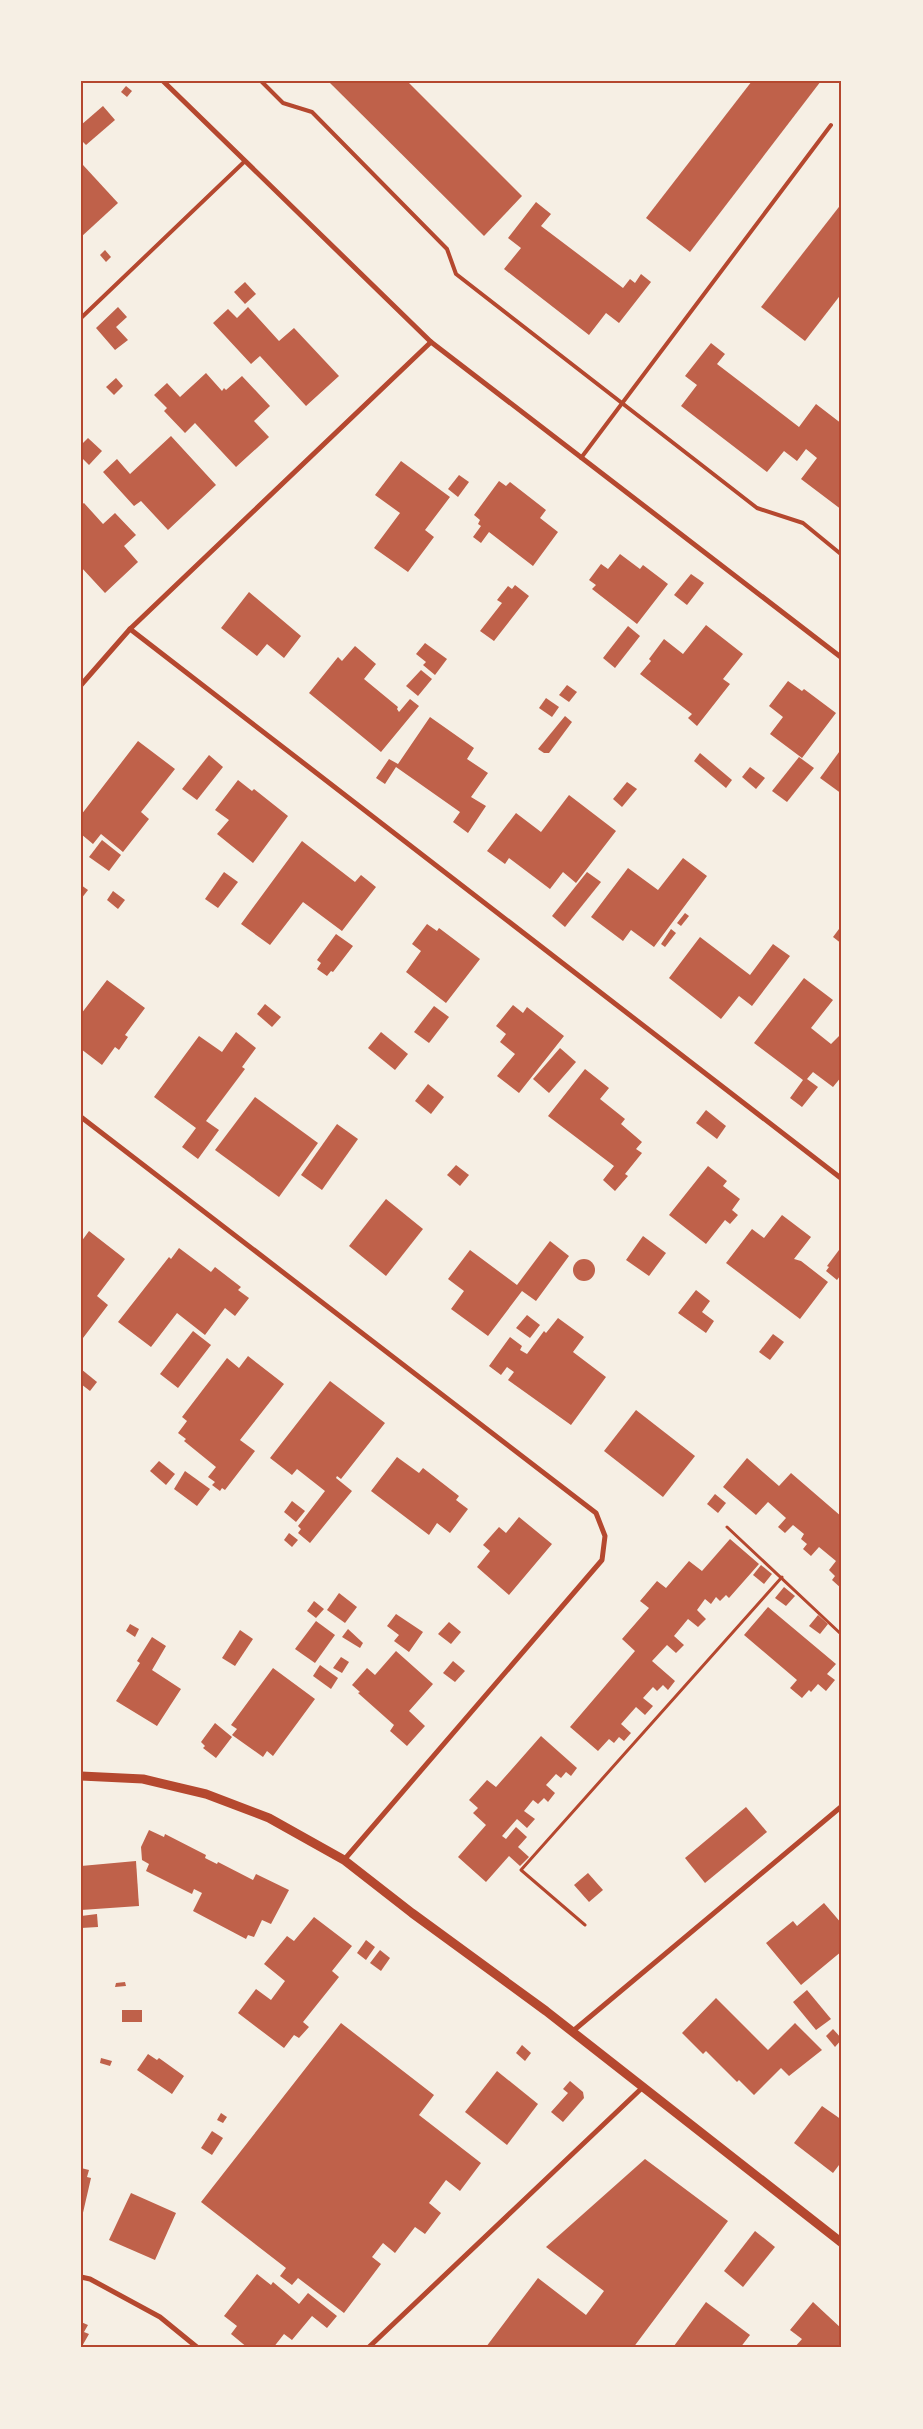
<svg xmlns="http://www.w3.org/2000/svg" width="923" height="2429" font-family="'Public Sans',sans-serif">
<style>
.building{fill:#bf614a}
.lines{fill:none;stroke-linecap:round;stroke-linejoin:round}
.path{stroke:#b5482f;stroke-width:3}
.service{stroke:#b5482f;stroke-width:4}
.minor{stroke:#b5482f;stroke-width:5}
.tertiary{stroke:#b5482f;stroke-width:9}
.neatline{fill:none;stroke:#b5482f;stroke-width:2}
</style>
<rect width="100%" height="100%" fill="#f6efe4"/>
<g class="building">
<path d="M328,81H407L522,196L484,236Z"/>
<path d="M752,81H821L690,252L646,218Z"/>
<path d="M126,86L132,91L127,97L121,92Z"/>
<path d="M103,106L115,120L86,145L81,140V125Z"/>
<path d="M83,165L118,203L81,237V166Z"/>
<path d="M536,202L551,214L541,226L623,288L630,279L635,283L641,274L651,282L619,323L606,313L589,335L504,269L521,248L508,238Z"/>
<path d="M842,203V293L805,341L761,307Z"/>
<path d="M105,250L111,257L106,262L100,255Z"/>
<path d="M245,282L256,294L245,304L234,292Z"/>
<path d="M118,307L127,317L116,327L128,340L115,350L96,328Z"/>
<path d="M248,307L279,341L294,328L339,376L306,406L260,356L251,364L213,323L228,309L237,318Z"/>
<path d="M711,343L725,354L717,364L799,427L816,404L842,424V432L839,436L842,439V510L801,479L817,458L806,449L797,461L784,451L767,472L681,406L697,385L685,376Z"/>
<path d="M206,373L222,391L224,388L226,390L242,376L270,406L254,421L269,437L236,467L195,423L185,433L164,411L167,408L154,395L167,383L180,397Z"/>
<path d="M116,378L123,386L114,395L106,387Z"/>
<path d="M171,436L216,485L168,530L141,501L134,506L103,472L117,459L130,474Z"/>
<path d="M88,438L102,451L89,465L81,457V445Z"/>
<path d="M401,461L450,497L425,530L434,537L408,572L374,548L400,513L375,495Z"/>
<path d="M459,475L469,482L458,497L448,489Z"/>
<path d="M499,481L506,486L510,482L546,510L540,518L558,532L533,566L489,532L481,543L473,537L481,526L478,524L480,520L474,515Z"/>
<path d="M84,503L103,524L115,513L136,535L124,546L138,562L105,593L81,567V505Z"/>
<path d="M620,554L640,569L643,565L668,584L637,624L592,589L596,585L589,580L601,564L608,569Z"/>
<path d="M691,574L704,583L687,605L674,595Z"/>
<path d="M515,585L529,596L494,641L480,631L502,603L497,600L508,586L512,589Z"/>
<path d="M249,592L301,636L284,658L267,644L257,656L221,628Z"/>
<path d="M706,625L743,654L723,679L730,684L697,726L688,718L692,714L640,674L651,661L649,659L664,639L683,654Z"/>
<path d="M628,626L640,636L615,668L603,658Z"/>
<path d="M425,643L447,659L435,675L423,665L426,662L416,654Z"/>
<path d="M355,646L376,664L364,679L398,707L397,709L399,712L410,699L419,706L381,752L309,693L338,657L342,661Z"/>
<path d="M421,670L432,679L418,696L406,686Z"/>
<path d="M788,681L802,691L804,689L836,713L802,758L770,734L783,717L769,706Z"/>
<path d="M567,685L577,692L569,702L559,695Z"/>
<path d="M546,698L559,707L552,717L539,708Z"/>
<path d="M565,716L572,722L549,753H544L538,749Z"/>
<path d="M430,717L474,748L467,759L488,773L471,797L486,806L468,833L453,822L460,812L396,767L385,784L376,778L389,759L398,764Z"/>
<path d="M138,741L175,769L141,812L149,819L123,852L101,834L93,844L81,834V815Z"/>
<path d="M842,748V794L820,778Z"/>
<path d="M700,753L732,780L726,788L694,761Z"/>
<path d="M209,755L223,767L197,800L182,789Z"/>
<path d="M799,757L814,768L787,802L772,791Z"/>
<path d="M750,767L765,778L756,789L742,777Z"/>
<path d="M238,780L252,791L254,789L288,816L253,863L217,834L229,820L215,810Z"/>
<path d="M627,782L637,789L622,807L613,799Z"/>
<path d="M569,795L616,831L576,883L563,872L550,889L509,858L505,864L487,851L516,813L541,832Z"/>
<path d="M102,840L121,855L109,871L89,857Z"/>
<path d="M302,841L355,882L361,875L376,887L342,931L303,902L270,945L241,924Z"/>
<path d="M683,858L707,876L654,947L631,930L623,941L591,917L628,868L658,890Z"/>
<path d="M224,872L238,882L218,908L205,899Z"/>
<path d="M587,872L601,882L565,927L552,916Z"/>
<path d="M81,885L88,890L81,899Z"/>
<path d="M113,891L125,900L118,909L107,900Z"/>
<path d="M685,913L689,916L681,926L677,923Z"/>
<path d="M427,924L437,931L439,928L480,959L446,1003L406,972L421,951L412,944Z"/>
<path d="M842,925V944L833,937Z"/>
<path d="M671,929L676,933L665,947L661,944Z"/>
<path d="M336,934L353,946L333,972L331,971L327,976L317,969L321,963L317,960Z"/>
<path d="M700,937L750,975L773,944L790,956L752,1006L739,996L721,1019L669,978Z"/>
<path d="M804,978L833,1000L811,1028L831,1044L842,1033V1076L833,1087L813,1072L807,1079L818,1087L802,1107L790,1098L803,1080L754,1043Z"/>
<path d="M107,980L145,1008L125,1035L128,1037L119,1050L115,1047L102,1065L81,1049V1014Z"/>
<path d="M265,1004L281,1017L272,1027L257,1014Z"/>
<path d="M513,1005L523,1013L527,1007L564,1036L519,1093L497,1076L515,1054L500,1042L506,1034L496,1026Z"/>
<path d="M434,1006L449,1017L429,1043L414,1032Z"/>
<path d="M236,1032L256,1048L242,1067L245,1069L206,1121L219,1130L198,1159L182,1147L196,1128L154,1097L199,1036L222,1052Z"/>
<path d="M381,1032L408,1054L395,1070L368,1048Z"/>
<path d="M560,1048L576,1062L549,1093L533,1079Z"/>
<path d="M585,1069L609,1088L600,1099L625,1119L621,1124L642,1142L636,1149L642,1153L625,1174L628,1176L615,1191L603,1180L614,1166L548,1116Z"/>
<path d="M428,1084L444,1097L431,1114L415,1101Z"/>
<path d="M255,1097L318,1143L279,1197L215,1150Z"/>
<path d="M706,1110L726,1126L717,1139L696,1123Z"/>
<path d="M337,1124L358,1139L322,1190L301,1175Z"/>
<path d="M456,1165L469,1175L460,1186L447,1175Z"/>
<path d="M708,1166L727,1181L723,1186L740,1199L732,1210L738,1215L730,1224L725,1220L706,1244L669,1215Z"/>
<path d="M386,1199L423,1229L386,1276L349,1246Z"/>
<path d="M782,1215L811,1237L794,1259L801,1261L828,1282L800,1319L726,1263L752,1229L764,1238Z"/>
<path d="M89,1231L125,1259L97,1296L108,1305L83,1338L81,1242Z"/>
<path d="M643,1236L666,1253L649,1276L626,1260Z"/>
<path d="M550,1241L569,1256L536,1301L522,1291L488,1336L451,1309L464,1291L448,1279L470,1250L517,1285Z"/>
<path d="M842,1246V1278L840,1276L837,1280L826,1271L829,1267L827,1266Z"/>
<path d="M179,1248L211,1272L215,1267L241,1287L238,1290L249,1298L235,1316L225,1308L205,1335L177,1313L151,1347L118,1322L169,1257L171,1259Z"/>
<circle cx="584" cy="1270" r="11"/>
<path d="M696,1290L710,1301L702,1312L714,1321L706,1333L678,1313Z"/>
<path d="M527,1315L540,1325L530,1338L516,1328Z"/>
<path d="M558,1318L584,1337L573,1352L606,1377L571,1425L508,1380L514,1372L507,1367L501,1375L489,1366L510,1337L522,1346L520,1350L527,1354L544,1331L546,1333Z"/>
<path d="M193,1331L211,1345L178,1388L160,1374Z"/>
<path d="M773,1334L784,1342L770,1360L759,1352Z"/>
<path d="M248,1356L284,1384L240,1440L255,1451L225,1490L222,1488L220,1491L212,1485L215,1482L208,1477L216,1467L184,1441L186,1439L178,1433L187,1421L182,1417L227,1358L239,1368Z"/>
<path d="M81,1369L97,1382L90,1391L81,1384Z"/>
<path d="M330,1381L385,1423L341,1479L337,1476L336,1478L352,1491L310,1543L298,1533L301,1529L298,1526L325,1491L297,1469L292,1475L270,1458Z"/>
<path d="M636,1410L695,1456L663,1497L604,1451Z"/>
<path d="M397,1457L419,1473L423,1468L459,1496L456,1500L468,1509L450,1533L437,1523L429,1535L371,1491Z"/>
<path d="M747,1458L779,1486L791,1473L842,1517V1589L832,1580L835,1576L829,1570L836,1561L819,1547L811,1556L803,1549L807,1544L801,1539L804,1534L793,1525L785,1533L778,1527L786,1518L768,1502L756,1515L723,1487Z"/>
<path d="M159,1461L175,1474L166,1485L150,1471Z"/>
<path d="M185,1471L210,1489L197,1506L174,1489Z"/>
<path d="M715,1494L726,1503L718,1513L707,1504Z"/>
<path d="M292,1501L305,1511L296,1522L284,1512Z"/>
<path d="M519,1517L552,1544L509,1595L477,1567L490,1551L483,1545L499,1527L506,1533Z"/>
<path d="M289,1533L298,1540L292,1547L284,1540Z"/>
<path d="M730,1539L759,1564L729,1598L726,1595L720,1601L716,1597L711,1604L705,1599L697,1610L706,1619L698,1627L688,1619L674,1636L684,1645L676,1653L667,1645L652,1661L675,1681L668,1690L663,1685L657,1691L653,1687L643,1698L653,1706L645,1715L636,1707L621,1724L631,1733L624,1741L619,1737L614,1743L609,1739L598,1751L570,1727L635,1651L622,1639L649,1608L640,1601L657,1581L666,1588L689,1561L702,1571Z"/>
<path d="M761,1565L772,1574L764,1584L753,1575Z"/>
<path d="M784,1587L795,1596L786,1606L775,1598Z"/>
<path d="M339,1593L357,1607L345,1623L327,1610Z"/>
<path d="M314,1601L324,1609L316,1618L307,1611Z"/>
<path d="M768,1607L836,1664L827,1674L835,1680L826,1691L818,1684L811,1692L809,1690L802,1698L790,1688L797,1680L744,1635Z"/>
<path d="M396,1614L423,1632L409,1652L394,1641L399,1635L387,1626Z"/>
<path d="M818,1615L828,1624L820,1634L809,1626Z"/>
<path d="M316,1621L335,1635L315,1663L295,1649Z"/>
<path d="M449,1622L461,1632L451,1644L438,1634Z"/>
<path d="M130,1624L139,1629L135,1637L126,1631Z"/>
<path d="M348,1629L363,1643L360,1648L342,1637Z"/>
<path d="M240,1630L253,1639L235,1666L222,1658Z"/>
<path d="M152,1637L166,1646L152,1670L181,1689L157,1726L116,1701L140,1663L137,1661Z"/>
<path d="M396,1651L433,1684L409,1711L425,1726L407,1746L390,1731L394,1725L358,1693L360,1692L352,1685L367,1668L375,1675Z"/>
<path d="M341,1657L349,1662L342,1673L333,1668Z"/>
<path d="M453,1661L465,1671L455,1682L443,1673Z"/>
<path d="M320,1665L338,1678L331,1689L313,1676Z"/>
<path d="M273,1668L315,1699L273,1756L267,1751L263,1757L232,1735L237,1729L231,1725Z"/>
<path d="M215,1723L232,1737L216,1758L203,1748L205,1746L201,1742Z"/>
<path d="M541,1736L577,1768L571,1776L566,1772L561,1778L556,1774L546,1785L555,1793L548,1802L544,1798L538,1804L533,1800L524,1811L535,1819L527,1828L517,1819L502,1836L506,1839L516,1827L527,1837L518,1847L529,1857L520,1866L509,1856L486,1882L458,1857L486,1825L473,1813L478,1808L469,1800L487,1780L496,1787Z"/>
<path d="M746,1807L767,1832L705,1883L685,1858Z"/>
<path d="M149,1830L164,1837L165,1834L206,1855L205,1858L217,1864L218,1862L253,1880L256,1874L289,1890L271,1924L262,1920L254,1937L248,1935L246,1939L193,1911L202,1893L194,1889L192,1894L146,1871L149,1864L142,1860L141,1847Z"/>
<path d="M136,1861L139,1906L81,1910V1866Z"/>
<path d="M588,1873L603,1890L589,1902L574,1885Z"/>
<path d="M824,1903L842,1924V1951L801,1985L766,1943L793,1921L797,1926Z"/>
<path d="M97,1914L98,1927L81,1928V1916Z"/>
<path d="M314,1917L352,1946L332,1971L339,1977L303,2022L309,2027L299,2038L294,2035L284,2048L238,2013L256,1989L271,2000L285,1981L264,1964L287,1936L294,1941Z"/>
<path d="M366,1940L375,1947L366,1960L357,1953Z"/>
<path d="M380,1950L390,1958L381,1971L370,1963Z"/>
<path d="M125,1982L126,1986L115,1987L116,1983Z"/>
<path d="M807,1990L831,2019L816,2030L793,2002Z"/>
<path d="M716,1998L768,2050L795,2023L822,2050L789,2076L781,2068L754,2095L739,2080L737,2082L706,2051L703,2054L682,2033Z"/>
<rect x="122" y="2010" width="20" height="12"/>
<path d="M341,2023L434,2095L419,2115L481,2163L460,2191L446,2180L429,2203L441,2213L425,2234L415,2227L395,2253L383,2243L372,2257L381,2264L344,2313L298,2278L292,2285L280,2276L286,2268L201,2202Z"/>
<path d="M833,2029L842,2039L835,2047L826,2036Z"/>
<path d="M522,2045L531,2053L525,2061L516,2053Z"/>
<path d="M148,2054L157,2060L159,2058L184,2076L172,2094L137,2070Z"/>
<path d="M101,2058L112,2061L110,2066L100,2063Z"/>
<path d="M497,2071L538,2104L507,2145L465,2112Z"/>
<path d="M570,2081L583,2092L584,2098L563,2122L551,2112L568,2093L563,2089Z"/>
<path d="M822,2106L842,2120V2161L833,2173L794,2143Z"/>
<path d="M221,2113L227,2117L223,2123L217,2120Z"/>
<path d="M212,2131L223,2138L212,2155L201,2148Z"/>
<path d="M645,2159L728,2221L633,2348L486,2347L538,2278L586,2315L604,2291L546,2247Z"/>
<path d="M81,2168L89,2170L87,2177L91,2178L82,2217Z"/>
<path d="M131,2193L176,2213L155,2260L109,2240Z"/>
<path d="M755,2231L775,2247L743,2287L724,2271Z"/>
<path d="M257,2274L271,2285L273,2282L299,2304L308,2293L337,2316L327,2328L312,2316L292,2340L284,2334L273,2348H248L231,2334L237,2326L224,2316Z"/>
<path d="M706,2302L750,2335L740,2348L674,2346Z"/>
<path d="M813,2302L842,2329V2348H794L802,2339L790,2330Z"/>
<path d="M81,2322L88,2325L84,2332L89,2334L81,2348Z"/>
</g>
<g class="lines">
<g class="path">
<path d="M727,1527L842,1635"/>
<path d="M585,1925L521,1870L782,1577"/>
</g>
<g class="service">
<path d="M261,81L283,103L312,112L447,249L456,274L757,508L803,523L842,555"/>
<path d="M81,318L244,162"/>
<path d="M581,458L831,125"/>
</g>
<g class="minor">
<path d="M163,81L431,342L842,658"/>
<path d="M130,629L842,1179"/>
<path d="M81,685L130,629L431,342"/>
<path d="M81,1117L596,1513L605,1536L602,1560L344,1860"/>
<path d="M573,2031L842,1806"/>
<path d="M81,2277L90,2279L160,2317L198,2348"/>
<path d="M368,2348L643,2087"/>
</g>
<path class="tertiary" d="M81,1776L143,1779L206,1794L269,1818L344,1860L412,1913L546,2011L842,2243"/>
</g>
<rect width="923" height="2429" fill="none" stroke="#f6efe4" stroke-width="165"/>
<rect x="82" y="82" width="758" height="2264" class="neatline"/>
</svg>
